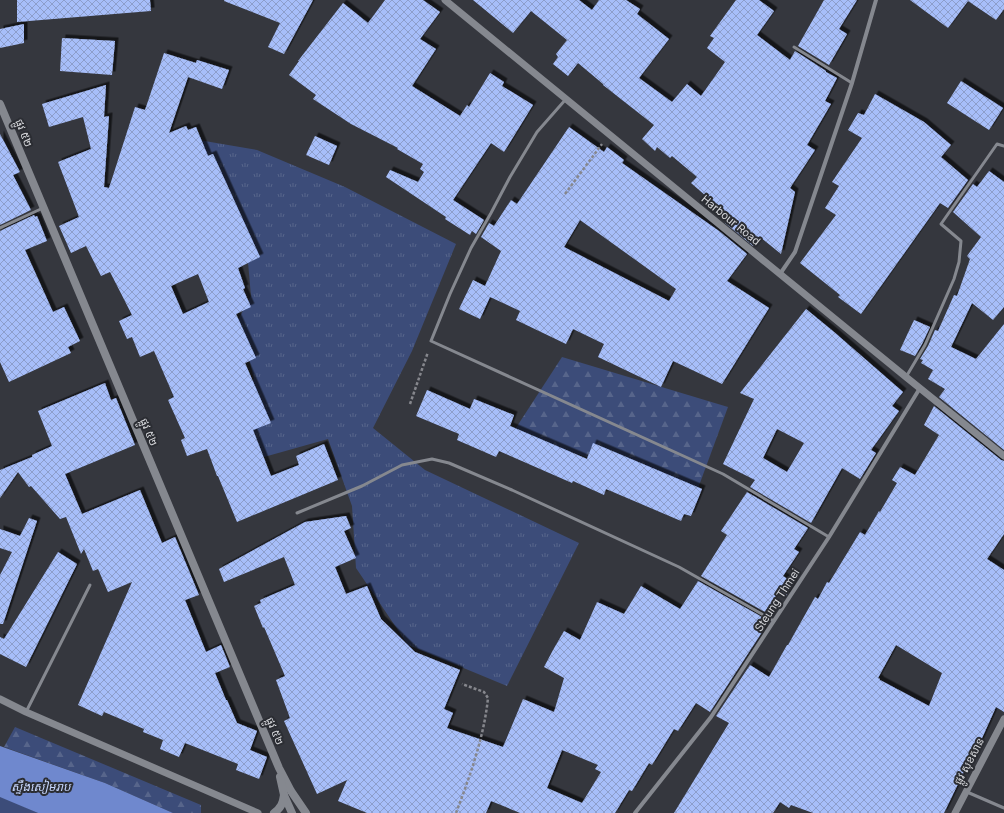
<svg xmlns="http://www.w3.org/2000/svg" width="1004" height="813" font-family="Inter,'Noto Sans Khmer',sans-serif">
<style>
.grass{fill:url(#grass-tufts)}
.forest{fill:url(#forest-firs)}
.park{fill:#3c4c79}
.water{fill:#6f88ce}
.building{fill:url(#building-cross-hatch);fill-rule:evenodd;filter:url(#shadow)}
.lines{fill:none;stroke-linecap:round;stroke-linejoin:round}
.path{stroke:#86878d;stroke-width:2.5;stroke-dasharray:3 2;stroke-linecap:butt}
.service{stroke:#85888f;stroke-width:3}
.minor{stroke:#85888f;stroke-width:4}
.tertiary{stroke:#85888f;stroke-width:7}
.secondary{stroke:#85888f;stroke-width:8}
.labels{text-anchor:middle;stroke-width:4;stroke-linejoin:round;paint-order:stroke}
.street-label{font-size:11px;fill:#d5d6da;stroke:#2b2d33}
.water-label{font-size:12px;font-style:italic;fill:#c4d3f9;stroke:#2b2d33}
</style>
<defs>
<pattern id="grass-tufts" width="24" height="20" patternUnits="userSpaceOnUse"><rect width="24" height="20" fill="#3c4c79"/><path d="M3 7l-1-3M5 7V3M7 7l1-3M15 17l-1-3M17 17v-4M19 17l1-3" fill="none" stroke="#57658b"/></pattern>
<pattern id="forest-firs" width="22" height="20" patternUnits="userSpaceOnUse"><rect width="22" height="20" fill="#3c4c79"/><path d="M5 1l3.5 6h-7zM16 11l3.5 6h-7z" fill="#57658b"/></pattern>
<pattern id="building-cross-hatch" width="8" height="8" patternUnits="userSpaceOnUse"><rect width="8" height="8" fill="#a7bef9"/><path d="M0 0l8 8M0 8l8-8" fill="none" stroke="#8d9ecb"/></pattern>
<filter id="shadow"><feDropShadow dx="3.5" dy="-3.5" stdDeviation="0" flood-color="#0009"/></filter>
</defs>
<rect width="100%" height="100%" fill="#35373e"/>
<path class="grass" d="M187,138L257,150L345,187L456,244L412,351L373,428L425,470L579,543L507,686L408,645L356,568L352,506L328,439L264,457L237,392L254,379L245,343L232,331L251,296L247,251Z"/>
<g class="forest">
<path d="M562,357L728,407L697,491L512,434Z"/>
<path d="M15,727L201,805V813H173L105,783L4,747Z"/>
</g>
<path class="park" d="M0,797H3L38,813H0Z"/>
<path class="water" d="M0,746L105,783L173,813H38L0,797Z"/>
<g class="building">
<path d="M17,0H150L151,11L17,22Z"/>
<path d="M224,0H313L284,54L268,47L280,23L224,1Z"/>
<path d="M385,0H423L440,12L420,39L436,49L412,86L460,116L467,105L469,107L490,73L504,82L502,86L533,105L504,152L491,143L453,200L484,220L476,234L472,231L470,235L445,219L446,217L386,177L390,170L418,182L424,172L420,169L423,164L397,149L398,148L351,124L313,99L316,95L289,75L299,61H298L343,3L368,23Z"/>
<path d="M473,0H579L592,10L599,0H626L640,9L637,14L669,39L639,78L672,102L687,84L701,96L725,62L707,48L714,38L710,36L736,0H759L774,11L757,35L790,60L795,51L826,71V72L837,78L825,101L831,104L807,145L815,150L790,188L795,192L781,254L760,237L753,246L725,223L730,217L691,183L697,177L672,156L670,158L657,147L655,151L642,139L654,125L603,85V84L578,63L568,76L553,64L558,57L556,54L567,40L531,11L513,33Z"/>
<path d="M824,0H857L839,29L847,34L829,65L798,46Z"/>
<path d="M910,0H1004V9L996,20L968,1L948,28Z"/>
<path d="M24,24V43L0,48V29Z"/>
<path d="M62,38L115,41L112,75L60,71Z"/>
<path d="M164,53L196,63L197,60L229,70L222,89L188,77L169,133L186,126L188,130L196,127L208,156L213,154L260,257L238,268L245,288L243,289L251,307L236,314L256,358L245,363L271,423L253,430L271,476L299,465L296,456L324,444L338,480L237,522L218,476H217L207,449L187,456L181,440L185,438L168,400L174,397L154,351L140,357L132,337L127,339L119,321L132,315L110,272L101,276L86,246L71,253L59,226L79,217L58,162L91,149L83,117L49,127L42,104L106,85L104,117L109,116L104,187L109,188L135,107L145,110ZM198,274L209,302L183,314L171,286Z"/>
<path d="M961,81L1003,108L989,130L947,103Z"/>
<path d="M875,94L924,122L951,145L941,157L968,180L948,208L940,203L861,314L838,297L840,295L800,263L836,215L825,208L839,186L832,182L862,138L848,130L858,113L864,115Z"/>
<path d="M569,127L604,152L607,147L624,160L622,163L719,231L747,254L727,281L769,308L722,384L673,361L661,387L598,357L604,344L573,329L566,344L516,320L520,311L490,297L480,319L459,309L473,280L485,286L501,251L481,237L489,223L494,226L511,200L517,204ZM580,220L676,289L669,301L564,247Z"/>
<path d="M0,134L20,172L13,175L31,210L0,225Z"/>
<path d="M315,136L337,146L329,165L306,155Z"/>
<path d="M989,171L1004,182V307L993,320L972,303L951,347L976,359L1004,324V450L939,397L945,389L928,379L933,370L921,363L923,360L920,359L928,346L935,330L938,331L954,295L957,296L970,259L967,256L981,237L953,212L973,184L977,187Z"/>
<path d="M34,215L35,217L37,216L47,241L25,250L53,312L64,307L80,341L68,347L71,353L9,382L0,362V231Z"/>
<path d="M806,309L834,332L903,392L892,406L899,411L871,450L876,453L860,479L842,468L811,523L750,487L755,480L723,464L754,399L740,393ZM777,429L804,443L787,472L763,458Z"/>
<path d="M914,320L930,327L922,344L915,356L900,350Z"/>
<path d="M105,383L111,400L116,398L135,445L65,474L82,514L140,490L162,543L175,537L199,595L185,600L206,652L221,645L230,667L215,673L226,700H227L237,723L257,731L250,750L267,757L259,779L236,770L238,764L185,743L179,757L160,749L163,740L143,732L144,729L104,712L102,716L78,705L132,582L108,592L98,569L93,571L84,549L81,554L66,517L60,519L31,486L29,487L18,472L0,498V470L32,457V455L52,446L38,411Z"/>
<path d="M427,390L470,409L474,399L514,415L510,426L587,459L593,443L702,489L691,516L684,514L681,521L606,489L604,495L573,481L572,483L499,451L496,457L457,440L459,434L416,416Z"/>
<path d="M934,406L1001,460L1004,461V534L987,559L1004,570V712L996,707L974,756L972,755L944,813H813L791,805L789,808L780,802L773,813H674L729,723L716,716L750,665L769,677L787,645H788L815,597L818,599L827,582L829,583L860,532L865,535L879,511L880,512L897,483L892,480L900,467L915,475L939,435L924,425ZM896,645L942,673L929,706L880,680V679L878,678Z"/>
<path d="M747,492L808,528L794,549L799,552L783,576L794,583L786,596L779,591L765,612L701,576L727,535L721,531Z"/>
<path d="M346,516L351,528L344,531L356,558L335,567L346,594L367,586L381,619L415,652L460,670L444,709L453,713L447,728L503,747L523,699L554,712L564,678L544,667L553,650L564,631L580,640L597,602L624,614L641,586L680,609L698,581L762,617L757,624L764,629L710,712L696,703L678,731L674,729L652,765L649,763L632,791L629,790L615,813H520L491,801L486,813H367L338,801L347,780L317,794L284,721L290,718L276,680L285,676L264,627L263,628L254,606L261,603L260,600L295,585L284,557L224,582L219,569L305,522ZM562,750L598,765L595,769L601,772L582,803L547,788Z"/>
<path d="M29,518L37,521L3,624H0V575L12,552L0,548V529L20,536Z"/>
<path d="M58,552L77,564L26,667L0,654V637L4,639Z"/>
</g>
<g class="lines">
<g class="path">
<path d="M565,194L602,144"/>
<path d="M410,404L428,352"/>
<path d="M456,813C470,776 484,737 488,698L484,692L462,684"/>
</g>
<g class="service">
<path d="M794,47L852,83"/>
<path d="M566,99L537,132L510,177L491,213L471,248L450,294L431,341L723,474L829,537"/>
<path d="M0,228L43,208"/>
<path d="M906,377L925,345L954,279L959,262L961,241L941,224L997,144L1004,146"/>
<path d="M297,513L362,486L402,465L432,459L449,463L512,490L679,567L774,621"/>
<path d="M26,712L90,585"/>
<path d="M967,792L1004,808"/>
</g>
<g class="minor">
<path d="M780,274L795,252L852,83L876,0"/>
<path d="M635,813L711,717L829,537L920,388"/>
</g>
<g class="tertiary">
<path d="M445,0L906,377L1004,456"/>
<path d="M0,699L26,712L258,813"/>
<path d="M955,813L1004,719"/>
</g>
<g class="secondary">
<path d="M0,104L279,768L291,791L306,813"/>
<path d="M280,777L284,795L292,813"/>
<path d="M274,813C281,808 283,803 284,795"/>
</g>
</g>
<g class="labels">
<g class="street-label">
<text transform="translate(24 133) rotate(68)" y="4">ផ្លូវ ៥២</text>
<text transform="translate(731 220) rotate(39)" y="4">Harbour Road</text>
<text transform="translate(149 432) rotate(67)" y="4">ផ្លូវ ៥២</text>
<text transform="translate(777 600) rotate(-57)" y="4">Steung Thmei</text>
<text transform="translate(275 731) rotate(67)" y="4">ផ្លូវ ៥២</text>
<text transform="translate(969 761) rotate(-62)" y="4">ផ្លូវ សុខសាន</text>
</g>
<g class="water-label">
<text x="41" y="791">ស្ទឹងសៀមរាប</text>
</g>
</g>
</svg>
